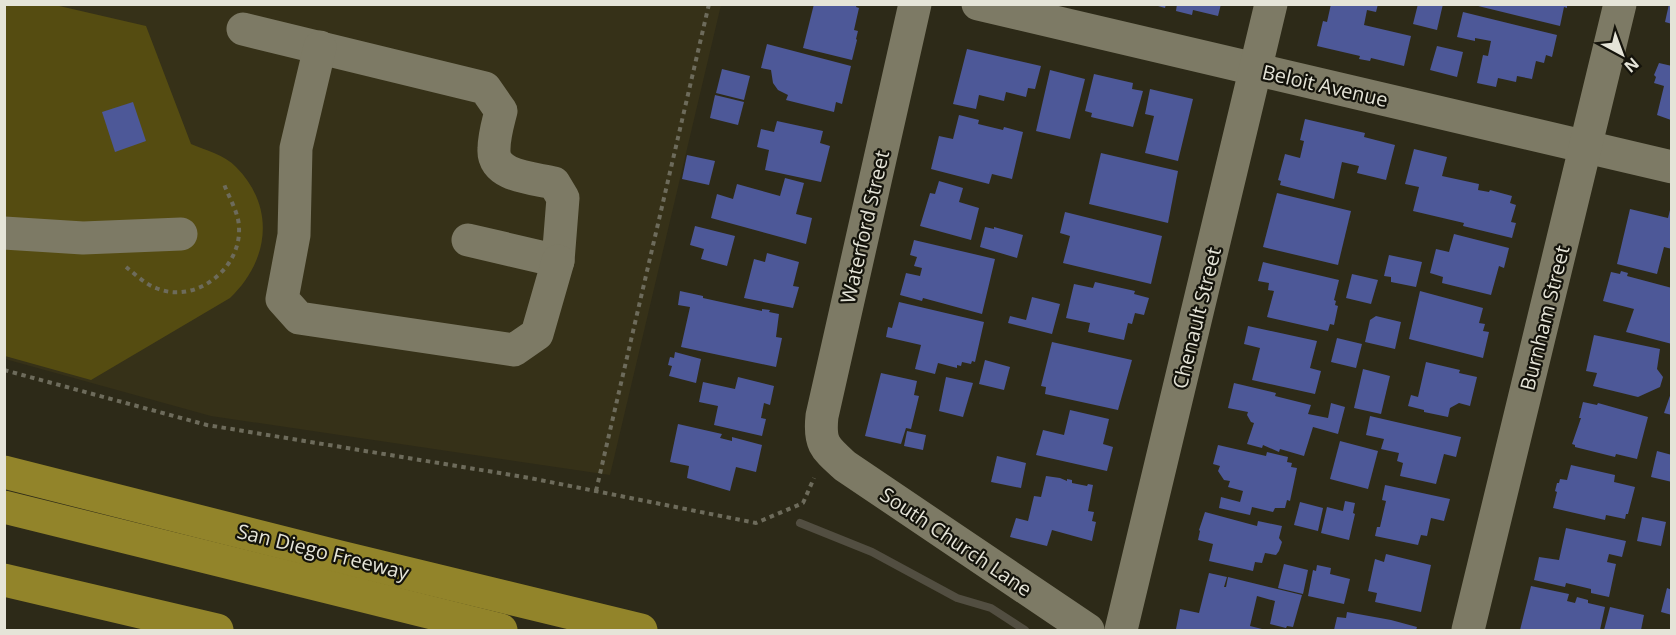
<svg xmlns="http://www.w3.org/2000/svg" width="1676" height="635" font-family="'Open Sans',sans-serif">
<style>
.built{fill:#363118}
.green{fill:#554c11}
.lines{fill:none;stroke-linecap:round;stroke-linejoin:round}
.stream{stroke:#524e41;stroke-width:8}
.building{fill:#4d5898}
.path{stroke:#6d6b5b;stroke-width:4;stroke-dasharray:4.5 4.5;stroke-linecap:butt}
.minor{stroke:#7d7a65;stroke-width:33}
.highway{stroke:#92842a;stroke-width:33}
.labels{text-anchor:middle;stroke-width:4.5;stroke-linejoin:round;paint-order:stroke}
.street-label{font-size:20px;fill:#e5e4d8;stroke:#14130b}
</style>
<rect width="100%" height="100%" fill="#2d2a18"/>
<path class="built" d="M4,5H721L610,475L211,416L5,359Z"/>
<path class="green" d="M4,5H55L146,26L191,144C205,150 225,155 236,167C276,207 269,261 230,298L91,380L5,356Z"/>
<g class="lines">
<path class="stream" d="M800,523L872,552L957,598L991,608L1025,630"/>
</g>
<g class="building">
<path d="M814,4H857L856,7L859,8L854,30L858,31L856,39L857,40L852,60L803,48Z"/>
<path d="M1151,4H1166L1165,8Z"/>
<path d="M1177,4H1221L1218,16L1193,10L1192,15L1176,11Z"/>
<path d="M1331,4H1378L1376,12L1367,10L1364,25L1411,36L1404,66L1371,58L1370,61L1359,59L1360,56L1317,46L1323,21L1327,22Z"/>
<path d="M1418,4H1443L1437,30L1413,24Z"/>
<path d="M1470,4H1567V8L1564,7L1560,26Z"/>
<path d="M1669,4H1672V24L1665,22Z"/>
<path d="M1463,12L1557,35L1552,57L1546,55L1544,63L1536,61L1532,79L1517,76L1516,82L1498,78L1496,87L1477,83L1483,55L1488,56L1491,41L1475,38V41L1457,37Z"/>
<path d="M767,44L851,66L842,104L836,102L834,112L786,100L788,95L778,90L773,83L771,70L761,68Z"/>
<path d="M1437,46L1463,52L1457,77L1430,70Z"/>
<path d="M967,49L1041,66L1035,89L1028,88L1026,97L1006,92L1004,101L979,95L976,109L953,104Z"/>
<path d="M1659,63L1672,66L1671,120L1657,115L1664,86L1654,83L1656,77L1654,75Z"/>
<path d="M722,69L750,76L744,100L716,93Z"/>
<path d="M1050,70L1085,79L1070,139L1036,131Z"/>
<path d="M1094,74L1133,83L1132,89L1143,91L1133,127L1091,117L1092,113L1085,111Z"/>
<path d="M1150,89L1193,99L1178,161L1145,153L1154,116L1145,114Z"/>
<path d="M715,95L744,102L738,125L710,118Z"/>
<path d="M133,102L146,141L115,152L102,112Z"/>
<path d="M959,115L979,120L978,124L1003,130L1004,127L1023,132L1012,179L992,174L989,184L931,169L939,136L953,139Z"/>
<path d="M1305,119L1365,133L1364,137L1395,145L1386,180L1357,173L1359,166L1342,162L1334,199L1280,185L1281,181L1278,180L1285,154L1300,158L1304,141L1300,140Z"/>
<path d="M777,121L823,131L820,143L830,146L821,182L765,170L769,150L757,147L761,129L774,132Z"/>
<path d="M1414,149L1447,157L1442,176L1479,184L1478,190L1489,192L1490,190L1512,196L1510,203L1516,205L1511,222L1516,223L1512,238L1463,226L1464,223L1413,211L1419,187L1405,184Z"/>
<path d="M1101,153L1178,171L1168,223L1089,204Z"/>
<path d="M687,155L715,161L709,185L682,179Z"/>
<path d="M785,178L804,183L796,214L812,218L806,244L711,218L717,194L733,199L737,184L780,196Z"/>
<path d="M939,181L963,188L959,202L979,208L971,240L920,226L930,193L935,194Z"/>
<path d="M1277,193L1351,211L1338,265L1263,247Z"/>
<path d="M1671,206L1672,249L1664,247L1657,274L1617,264L1630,209L1668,218Z"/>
<path d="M1065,212L1162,236L1151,284L1063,263L1070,236L1060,233Z"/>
<path d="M695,226L735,236L727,266L701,259L704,249L690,245Z"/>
<path d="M985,227L994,229V227L1023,235L1017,258L980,247Z"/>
<path d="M1454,234L1509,248L1504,268L1499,266L1491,295L1442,283L1443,277L1430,273L1436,249L1449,252Z"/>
<path d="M914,240L995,259L982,314L923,298L922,301L900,295L906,273L920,276L922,268L914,266L917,257L910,255Z"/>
<path d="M767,253L799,262L793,286L799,287L793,308L744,298L754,259L765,262Z"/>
<path d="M1389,255L1422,262L1416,287L1391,282V277L1384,276Z"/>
<path d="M1263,262L1339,280L1334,300L1336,301L1335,305L1338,306L1334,325L1330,324L1328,331L1267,317L1274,291L1268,290L1269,283L1258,281Z"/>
<path d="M1621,271L1628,273L1627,276L1672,288V344L1626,332L1634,309L1603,301L1611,272L1620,274Z"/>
<path d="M1352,274L1378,280L1371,304L1346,298Z"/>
<path d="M1095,282L1135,291L1134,294L1149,298L1144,315L1135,313L1132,324L1128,323L1124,340L1088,332L1090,323L1066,318L1074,284L1093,288Z"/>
<path d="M680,291L703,296V298L762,311V309L770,310L769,312L779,314L776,337L782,338L776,367L681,347L690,307L678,305Z"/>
<path d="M1420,291L1483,308L1479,323L1485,324L1483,331L1489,332L1483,358L1409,339Z"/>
<path d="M1032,297L1060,304L1052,334L1008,323L1010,316L1026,320Z"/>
<path d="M899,302L984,322L975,362L972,361L971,364L962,362L961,366L957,365V368L938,363L935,374L915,369L921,345L886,337L888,327L892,328Z"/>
<path d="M1376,316L1401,322L1395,349L1365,342L1370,320Z"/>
<path d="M1248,326L1317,341L1310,368L1321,371L1315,394L1252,380L1260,348L1244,344Z"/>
<path d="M1594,335L1660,349L1657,369L1663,377L1660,387L1638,397L1593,386L1597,373L1586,371Z"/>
<path d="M1337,338L1362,344L1356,368L1331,362Z"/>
<path d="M1052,342L1132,360L1118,410L1045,394L1046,387L1041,386Z"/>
<path d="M675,352L701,359L696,383L669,376L672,366L668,365L670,357L674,358Z"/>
<path d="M985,360L1010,367L1004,390L979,384Z"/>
<path d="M1426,362L1460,370L1459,373L1477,377L1470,406L1459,403L1450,408L1448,417L1424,412V410L1408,406L1411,395L1418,397Z"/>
<path d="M1363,369L1390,376L1381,414L1354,408Z"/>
<path d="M881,373L917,381L914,395L919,396L911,429L906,428L901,444L865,436Z"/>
<path d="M738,377L774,386L770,405L764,403L761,418L766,419L762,436L714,425L718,406L699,402L703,382L735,389Z"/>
<path d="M946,377L973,383L963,417L939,411Z"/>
<path d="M1234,383L1276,393L1275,396L1311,405L1308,414L1328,418L1331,403L1345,407L1338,434L1313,427L1304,456L1280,449L1279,452L1263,445L1262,448L1247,444L1254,423L1251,422L1247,415L1248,412L1228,408Z"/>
<path d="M1672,390V415L1664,413Z"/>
<path d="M1583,402L1597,405L1598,403L1648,417L1637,459L1616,454L1615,457L1575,447V445L1572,444L1581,418H1579Z"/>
<path d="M1070,410L1109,419L1103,444L1113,447L1107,471L1036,455L1043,430L1064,435Z"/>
<path d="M1370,416L1461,437L1456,457L1444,454L1436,484L1400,476L1403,463L1397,461L1399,453L1381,449L1384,439L1366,435Z"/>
<path d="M678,424L722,434L720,438L732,441V437L762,445L756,472L736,467L730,491L687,478L689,466L670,462Z"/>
<path d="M907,431L926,435L923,450L904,446Z"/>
<path d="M1340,441L1378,451L1368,489L1330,479Z"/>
<path d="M1218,445L1266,456L1267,452L1288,457L1287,462L1292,463L1291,467L1297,468L1290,501L1287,500L1285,508H1275L1273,512L1252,507L1250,515L1219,508L1221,497L1240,502L1243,491L1228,487L1230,481L1224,480L1218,471L1220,466L1213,464Z"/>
<path d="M1657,451L1672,455V482L1651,477Z"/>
<path d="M997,456L1026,463L1021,488L991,482Z"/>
<path d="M1571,465L1615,475L1614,482L1635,487L1628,514H1626L1625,519L1606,515L1605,520L1553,508L1557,492L1555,491L1557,483H1559L1560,479L1567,480Z"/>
<path d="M1046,476L1060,478L1067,481V479L1072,480V483L1087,486L1088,484L1093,485L1088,511L1094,512L1092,521L1096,522L1092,541L1052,530L1047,546L1010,537L1016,518L1028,521L1034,496L1041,497Z"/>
<path d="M1385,485L1450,499L1444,521L1431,518L1427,536L1421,535L1418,545L1375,536L1377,527H1380L1386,501L1382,500Z"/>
<path d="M1345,501L1355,503L1353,513L1355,514L1349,540L1321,533L1327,507L1343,511Z"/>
<path d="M1300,502L1323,508L1318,531L1294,525Z"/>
<path d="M1205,512L1257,526L1258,521L1282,526L1279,538L1282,542L1279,551L1276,555L1265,553L1262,563L1255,562L1253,571L1209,561L1213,544L1198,540L1200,531L1199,530Z"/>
<path d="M1642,517L1666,522L1661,546L1637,541Z"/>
<path d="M1566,528L1626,541L1622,557L1609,554L1607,562L1616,564L1609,597L1591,593V589L1566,583L1565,587L1534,580L1539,557L1559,560Z"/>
<path d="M1386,554L1431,565L1421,612L1375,602L1377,593L1368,591L1375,559L1384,562Z"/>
<path d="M1284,564L1308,570L1303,594L1278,588Z"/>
<path d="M1317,565L1331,568L1330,574L1350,579L1344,604L1308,596L1313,570L1316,571Z"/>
<path d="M1209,573L1227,577L1224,587H1226L1228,577L1302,595L1293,627L1287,626L1286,628L1270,624L1275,601L1257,596L1250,626L1266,630H1184L1176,629L1180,609L1199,613Z"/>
<path d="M1531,586L1569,594L1567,601L1575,603L1577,597L1588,600V603L1605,607L1600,630H1520Z"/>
<path d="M1667,588L1672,590V615L1661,612Z"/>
<path d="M1610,607L1644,615L1641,630H1604Z"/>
<path d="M1347,612L1391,620L1417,627L1416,630H1334L1337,617L1346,618Z"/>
</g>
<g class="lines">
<g class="path">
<path d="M126,267C135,274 145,284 156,288C195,305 241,269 239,228C239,213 229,198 224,184"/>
<path d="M4,370L207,425L530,478L756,523L803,503L814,478"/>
<path d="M596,491L709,4"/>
</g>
<g class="minor">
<path d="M915,4L822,416C819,444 825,448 845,466L1088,630"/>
<path d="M978,4L1672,167"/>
<path d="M243,29L485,88L501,111C498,123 494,136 494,149C492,177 534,178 554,183L563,198L558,261L468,240"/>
<path d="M320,47L296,148L294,235L282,299L299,318L514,350L537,334L558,261"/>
<path d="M4,233L83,238L181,234"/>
<path d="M1121,630L1271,4"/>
<path d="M1468,630L1620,4"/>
</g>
<g class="highway">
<path d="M4,472L340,557L641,630"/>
<path d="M4,507L501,630"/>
<path d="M4,580L217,630"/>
</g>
</g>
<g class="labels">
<g class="street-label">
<text transform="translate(1325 86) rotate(13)" y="7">Beloit Avenue</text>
<text transform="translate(865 227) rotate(-77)" y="7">Waterford Street</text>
<text transform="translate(1197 318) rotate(-76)" y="7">Chenault Street</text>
<text transform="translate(1545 318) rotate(-76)" y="7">Burnham Street</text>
<text transform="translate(956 542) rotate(34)" y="7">South Church Lane</text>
<text transform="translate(323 552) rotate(14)" y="7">San Diego Freeway</text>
</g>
</g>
<rect width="1676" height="635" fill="none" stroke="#e5e4d8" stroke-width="12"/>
<g transform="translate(1622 54) rotate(139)" stroke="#14130b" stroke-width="4.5" paint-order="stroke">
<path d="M0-4.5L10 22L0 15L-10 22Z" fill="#e5e4d8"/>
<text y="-9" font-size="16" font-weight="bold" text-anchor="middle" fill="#e5e4d8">N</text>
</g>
</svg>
